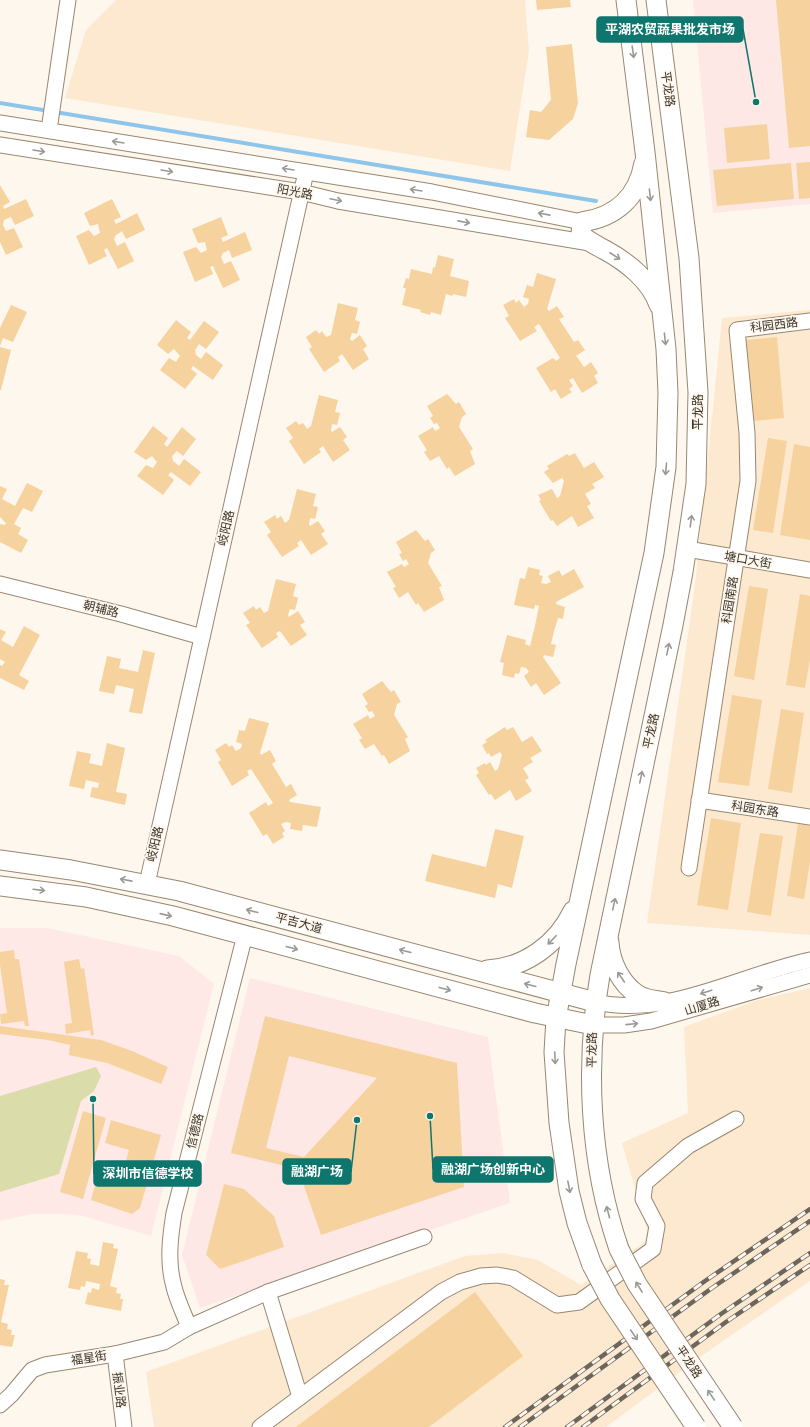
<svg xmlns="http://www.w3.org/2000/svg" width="810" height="1427" font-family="Cabin,'Noto Sans SC',sans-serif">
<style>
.commercial{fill:#fee8e6}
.built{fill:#fce9d0}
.education{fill:#fee9e6}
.green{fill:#dadda9}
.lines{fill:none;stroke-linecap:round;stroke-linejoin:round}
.stream{stroke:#8ec6eb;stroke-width:4}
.building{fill:#f6d29e;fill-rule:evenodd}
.minor-casing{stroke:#988770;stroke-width:17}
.major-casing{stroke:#988770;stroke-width:21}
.minor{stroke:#fff;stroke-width:15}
.major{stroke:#fff;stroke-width:19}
.rail-casing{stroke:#6d665c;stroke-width:4.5}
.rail{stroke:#fef7ed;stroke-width:3;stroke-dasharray:9;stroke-linecap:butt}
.major-bridge-casing{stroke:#988770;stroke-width:21;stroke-linecap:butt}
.major-bridge{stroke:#fff;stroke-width:19}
.oneway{stroke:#9c9994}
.labels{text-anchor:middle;stroke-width:3.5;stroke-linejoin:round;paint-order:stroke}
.street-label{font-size:12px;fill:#3a3329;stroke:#fef7ed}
.leader{fill:none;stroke:#0f766e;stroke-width:1.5}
.callout-dot{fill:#0f766e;stroke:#fef7ed;stroke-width:1.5}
.callout{fill:#0f766e;stroke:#0f766e;stroke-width:1.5}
.callout-label{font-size:13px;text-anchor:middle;font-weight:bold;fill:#fff}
</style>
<rect width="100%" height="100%" fill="#fef7ed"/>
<g class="commercial">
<path d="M693,0H810V204L713,213Z"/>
<path d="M250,978L488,1037L510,1203L200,1308L182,1255Z"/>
</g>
<g class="built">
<path d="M116,0H525L529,51L510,171L65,98L86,30Z"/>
<path d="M810,310V935L647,923L695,585L722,318Z"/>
<path d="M810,988V1281L710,1350L606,1427H154L146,1372L465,1256L503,1253L538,1260L581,1285L645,1242L647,1230L622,1143L688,1113L684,1027L755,1001Z"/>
</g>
<path class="education" d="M0,928H47L179,956L214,984L151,1236L83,1216L66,1214H32L0,1221Z"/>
<path class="green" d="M96,1067L101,1076L94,1091L81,1101L59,1174L0,1192V1096Z"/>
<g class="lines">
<path class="stream" d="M0,103L596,201"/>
</g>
<g class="building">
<path d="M536,0H570L571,7L537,10Z"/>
<path d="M776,0H810V146L789,148Z"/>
<path d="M572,44L578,103L573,119L549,140L526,137L530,110L541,112L551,100L546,47Z"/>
<path d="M767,124L770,159L727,163L724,128Z"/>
<path d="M810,162V198L799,199L796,163Z"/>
<path d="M791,163L794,199L717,206L713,170Z"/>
<path d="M0,185L10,202L3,206L4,209L26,199L34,216L15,225L11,217L4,220L3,225L6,231L14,228L23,247L6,255L0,242Z"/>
<path d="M112,199L121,217L114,220L116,224L137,213L145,230L126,239L122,231L116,235L114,239L117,246L125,242L134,261L118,269L107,248L104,250L107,256L89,265L76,236L89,230L94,236L100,233L98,224L90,226L84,213Z"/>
<path d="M221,217L228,235L221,238L223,242L245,232L252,250L232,258L229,250L223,253L221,257L224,264L231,261L240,280L223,288L213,266L210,267L213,274L195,282L183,252L196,247L201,253L207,250L205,242L198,243L192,229Z"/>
<path d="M438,255L454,259L450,276L469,281L466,297L453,294L452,296L446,294L441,315L431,312L430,315L420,312L421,310L402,305L406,288H403L406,278L409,279L411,269L432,274L433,267L435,268Z"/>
<path d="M537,273L556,279L547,309L549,311L557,306L564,317L559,319L574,342L578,340L585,350L576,356L577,357L584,367L591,362L598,373L594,376L598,383L582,393L573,378L569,380L573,386L569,389L572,392L561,399L555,389L551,392L536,368L553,358L556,361L560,358L539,324L534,327L537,331L520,341L505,318L509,316L503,305L514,299L516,303L519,300L524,307L528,304L529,299L523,297L527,285L533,287Z"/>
<path d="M338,303L358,308L355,320L360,322L357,334L352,333L350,339L352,341L360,335L367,346L363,349L369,359L353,370L342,354L338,357L340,361L324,372L309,349L312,347L306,337L316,330L319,334L322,331L326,337L331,335Z"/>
<path d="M11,305L27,312L13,342L3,338L0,346V328Z"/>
<path d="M176,320L191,332L187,338L190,340L204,321L219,332L206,349L199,344L195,350L196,355L201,359L206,352L223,365L213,380L193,366L191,369L197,374L185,389L160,370L169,358L176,362L180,356L174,349L168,354L157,345Z"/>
<path d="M777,337L784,418L753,421L745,340Z"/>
<path d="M0,347L11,350L1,390H0Z"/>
<path d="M447,394L456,404L459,402L466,414L462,417L459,427L473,449L470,451L475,464L455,476L449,467L447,469L439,456L430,461L424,452L427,450L418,436L433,427L435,431L440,428L437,423L434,424L430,418L433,416L427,406Z"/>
<path d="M319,395L338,400L335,412L340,413L337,425L332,424L331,430L332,432L340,427L347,437L343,440L350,450L333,462L323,446L319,449L321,452L304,464L289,441L293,438L286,428L296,421L299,425L303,423L307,429L311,426Z"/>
<path d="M153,426L168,438L164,444L167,447L182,427L196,439L183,456L177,451L172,456L173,461L179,466L184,459L201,472L190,486L171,472L168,475L174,480L163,495L137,476L146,465L153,468L157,462L152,456L146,460L134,452Z"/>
<path d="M768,438L787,441L773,533L753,530Z"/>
<path d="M794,444L810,447V540L780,535Z"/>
<path d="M575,453L584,468L594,462L604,477L592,484L595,488L585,494L591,504L587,506L594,518L578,527L572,516L557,526L553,520L551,521L539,501L541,500L538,495L552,489L557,498L560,496L564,481L562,478L553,483L544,472L549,469L547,466L567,454L569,456Z"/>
<path d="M27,483L43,491L32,512L23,508L14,524L21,528L18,534L28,540L21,553L0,542V524L5,525L6,523L0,517V486L7,489L2,499L15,506Z"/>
<path d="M297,489L316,494L313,506L318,507L315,519L310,518L309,524L310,526L318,521L325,531L321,534L328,544L311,555L301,540L297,543L299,546L282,557L267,535L271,532L264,522L275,515L277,519L281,516L285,523L289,520Z"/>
<path d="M416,530L425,541L428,539L435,550L431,553L428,563L442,586L439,587L444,600L424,612L418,603L416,605L408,592L399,598L393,588L396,587L387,572L402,564L404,567L409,564L406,559L403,561L399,554L402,553L396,542Z"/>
<path d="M528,567L540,570L539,575L543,576L541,583L546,584L551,582L548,576L559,570L562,576L574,569L584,587L556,602V604L565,607L563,619L558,618L554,631L551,644L556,645L553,657L544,655L543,657L561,683L544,695L536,683L531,687L524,676L529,672L526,668L521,667L519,674L515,673L514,678L502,675L504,663L500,662L507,635L526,640L525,644L530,646L535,626L539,606L535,605L534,609L514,605L520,578L525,579Z"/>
<path d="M276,579L296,584L293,596L298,598L295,610L290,609L288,615L289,617L298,611L305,622L300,625L307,635L291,646L280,631L276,633L278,637L262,648L246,625L250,623L243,613L254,606L256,610L260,607L264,613L268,611Z"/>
<path d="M749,586L768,589L754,680L734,676Z"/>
<path d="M800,594L810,596V659L805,688L786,685Z"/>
<path d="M24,626L40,635L19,675L29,681L24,690L0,678V665L2,666L5,662L0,659V629L6,632L1,640L13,647Z"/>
<path d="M143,650L155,653L142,714L129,712L134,689L116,685L114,694L99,691L107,656L121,659L119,668L138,672Z"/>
<path d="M382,681L391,692L394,690L401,702L397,704L394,715L408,737L405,739L410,751L389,764L384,755L382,756L374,744L365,749L359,740L362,738L353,724L368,715L370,719L375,716L372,711L369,712L365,706L368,704L362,694Z"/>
<path d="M732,695L762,700L749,786L718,782Z"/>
<path d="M781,709L804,713L792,793L768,789Z"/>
<path d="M249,718L269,723L260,753L261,755L270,750L276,761L272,764L286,787L291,784L297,795L289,800L290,802L321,807L317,827L303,825L302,831L290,829L291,823L286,822L281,824L285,831L282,833L284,837L273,844L267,834L263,836L249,813L266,802L268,806L273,803L251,769L247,771L249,775L232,786L218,762L221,760L215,750L226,743L229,747L232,745L236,751L241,748L242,744L236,742L239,730L245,731Z"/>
<path d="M505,727L507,730L513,727L522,742L532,736L542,751L530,758L533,762L523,768L529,778L525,780L532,791L516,801L510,790L495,800L491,794L489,795L476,775L479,773L476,768L485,763L486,765L490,762L495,771L498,769L502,755L500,752L491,757L489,753L487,754L482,745L487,742L485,740Z"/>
<path d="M107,743L125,748L116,792L127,794L125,805L90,797L92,787L98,788L99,783L86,780L84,789L69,786L77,751L91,754L89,763L102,766Z"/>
<path d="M711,818L741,823L728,910L697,905Z"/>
<path d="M798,824L810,826V862L804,899L787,896Z"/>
<path d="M495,829L524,836L512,888L498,884L495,898L425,881L432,854L486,867Z"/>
<path d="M760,833L783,836L771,916L747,912Z"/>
<path d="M14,950L15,959H19L29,1026H25L24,1021L1,1024L0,1014L7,1013L0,965V952Z"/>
<path d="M79,959L81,969L84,968L94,1035L91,1036L90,1030L66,1034L65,1024L72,1023L64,962Z"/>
<path d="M265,1016L457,1063L464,1187L321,1235L298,1169L231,1153ZM289,1056L377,1078L304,1157L266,1148Z"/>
<path d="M0,1026L101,1040L132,1051L168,1067L161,1084L107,1063L69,1055L70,1045L48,1040L0,1034Z"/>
<path d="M83,1111L106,1118L83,1199L60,1192Z"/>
<path d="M111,1120L161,1135L140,1208L132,1214L91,1200L97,1178L119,1185L129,1150L105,1143Z"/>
<path d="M224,1184L244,1189L274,1216L284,1247L220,1269L206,1255Z"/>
<path d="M103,1242L114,1244L113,1248L118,1249L110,1286L117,1288L116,1293L121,1294L120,1299H123L121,1311L85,1304L88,1292L91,1293L92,1288L99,1290L100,1284L86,1281L85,1287L81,1286L80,1290L68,1288L76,1251L88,1253L87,1258L91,1259L90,1264L99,1266Z"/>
<path d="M0,1279L5,1280L4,1285H9L1,1322L8,1324L7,1329L12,1330L11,1335H15L12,1347L0,1345Z"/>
<path d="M475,1292L523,1356L429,1427H296Z"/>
</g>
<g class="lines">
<defs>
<g id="minor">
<path d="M0,123L432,192L582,222"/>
<path d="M49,130L68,0"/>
<path d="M0,145L301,192L338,201L590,243"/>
<path d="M687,549L810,570"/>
<path d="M0,584L121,614L202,637"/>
<path d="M699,800L810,817"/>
<path d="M689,868L748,481L747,433L737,330L810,321"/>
<path d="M147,884L306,172"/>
<path d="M595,1002C669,1018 739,975 810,960"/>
<path d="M593,1025H624L651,1021L810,975"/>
<path d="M268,1292L300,1397"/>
<path d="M189,1327C184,1314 177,1300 174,1287C167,1262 170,1238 174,1213L245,935"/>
<path d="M115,1354L124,1427"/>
<path d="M0,1405L11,1395L32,1370L45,1365L115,1354L164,1342L189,1327L268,1292L424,1237"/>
<path d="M260,1427L441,1292L460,1282L481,1276L497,1275L513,1278L557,1305L579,1302L653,1249L657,1226L643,1199L645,1183L688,1146L736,1119"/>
</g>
<g id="major">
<path d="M644,163C638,197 616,217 582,222L581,235C589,242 596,245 605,250C627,262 651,281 659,305"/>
<path d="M0,860L71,870L179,891L595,1002"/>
<path d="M0,886L86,897L173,916L535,1013L593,1025"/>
<path d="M609,942C610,962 621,984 638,995C646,1000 656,1000 665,1002"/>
<path d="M487,970C524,968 557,945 573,911"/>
<path d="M619,1249C589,1162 585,1065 600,975L673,625L683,572L696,484L698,392L689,258L656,0"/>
<path d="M592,1265L577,1223L569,1191L559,1123L554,1052L556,1019L566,964L654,553L666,467L668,393L666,349L645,152L626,0"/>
</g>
</defs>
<use href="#minor" class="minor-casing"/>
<use href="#major" class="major-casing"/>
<use href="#minor" class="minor"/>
<use href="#major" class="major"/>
<defs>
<g id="rail">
<path d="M505,1427L705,1281L810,1209"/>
<path d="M520,1427L712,1288L810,1221"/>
<path d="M567,1427L721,1314L810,1253"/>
<path d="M583,1427L726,1322L810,1265"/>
</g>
</defs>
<use href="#rail" class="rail-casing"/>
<use href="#rail" class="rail"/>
<defs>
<g id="major-bridge">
<path d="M619,1249L637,1284L733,1427"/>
<path d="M592,1265L610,1299L696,1427"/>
</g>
</defs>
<use href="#major-bridge" class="major-bridge-casing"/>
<use href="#major-bridge" class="major-bridge"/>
</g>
<defs><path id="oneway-shaft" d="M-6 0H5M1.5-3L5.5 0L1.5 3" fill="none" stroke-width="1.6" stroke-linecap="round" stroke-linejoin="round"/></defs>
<g class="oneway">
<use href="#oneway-shaft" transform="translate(633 52) rotate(82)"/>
<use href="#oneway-shaft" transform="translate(118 142) rotate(-171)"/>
<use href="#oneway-shaft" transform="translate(39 151) rotate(9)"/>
<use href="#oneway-shaft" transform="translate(288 169) rotate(-171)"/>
<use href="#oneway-shaft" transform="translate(167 171) rotate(9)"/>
<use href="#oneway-shaft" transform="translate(416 190) rotate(-171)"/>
<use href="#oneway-shaft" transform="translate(650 195) rotate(84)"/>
<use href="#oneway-shaft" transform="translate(336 200) rotate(12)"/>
<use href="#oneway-shaft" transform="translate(544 214) rotate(-169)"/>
<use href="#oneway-shaft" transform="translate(464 222) rotate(11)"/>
<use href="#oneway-shaft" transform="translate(615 256) rotate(33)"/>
<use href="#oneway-shaft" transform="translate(665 339) rotate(84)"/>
<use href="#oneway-shaft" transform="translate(666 469) rotate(95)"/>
<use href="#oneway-shaft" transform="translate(691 521) rotate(-82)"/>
<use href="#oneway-shaft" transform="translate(668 649) rotate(-78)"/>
<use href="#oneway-shaft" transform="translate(641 777) rotate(-78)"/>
<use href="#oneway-shaft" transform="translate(126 880) rotate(-169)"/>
<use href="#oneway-shaft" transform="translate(39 890) rotate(7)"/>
<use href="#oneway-shaft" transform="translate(614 904) rotate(-78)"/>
<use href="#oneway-shaft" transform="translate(252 911) rotate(-165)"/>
<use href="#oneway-shaft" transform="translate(166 915) rotate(13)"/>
<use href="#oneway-shaft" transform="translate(552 940) rotate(134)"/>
<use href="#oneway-shaft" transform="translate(292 948) rotate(15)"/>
<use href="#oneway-shaft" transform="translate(405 951) rotate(-165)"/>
<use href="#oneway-shaft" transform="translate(621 977) rotate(-124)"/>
<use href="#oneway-shaft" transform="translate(530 985) rotate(-165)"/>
<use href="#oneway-shaft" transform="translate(445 989) rotate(15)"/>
<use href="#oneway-shaft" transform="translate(757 989) rotate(-18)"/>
<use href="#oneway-shaft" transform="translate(706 992) rotate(162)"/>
<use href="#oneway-shaft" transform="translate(632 1024) rotate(-6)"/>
<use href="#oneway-shaft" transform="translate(555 1058) rotate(88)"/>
<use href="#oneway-shaft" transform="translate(569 1187) rotate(79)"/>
<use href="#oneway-shaft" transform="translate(608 1212) rotate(-105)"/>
<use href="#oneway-shaft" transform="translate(639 1287) rotate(-122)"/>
<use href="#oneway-shaft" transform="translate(634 1335) rotate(56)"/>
<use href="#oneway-shaft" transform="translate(711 1395) rotate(-124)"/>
</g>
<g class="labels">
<g class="street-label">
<text transform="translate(668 89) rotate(82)" y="4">平龙路</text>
<text transform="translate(295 192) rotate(11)" y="4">阳光路</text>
<text transform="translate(774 325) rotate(-7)" y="4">科园西路</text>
<text transform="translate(698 412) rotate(-90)" y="4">平龙路</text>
<text transform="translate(226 528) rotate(-77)" y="4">岐阳路</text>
<text transform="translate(748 560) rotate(10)" y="4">塘口大街</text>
<text transform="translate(730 600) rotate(-81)" y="4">科园南路</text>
<text transform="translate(101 609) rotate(14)" y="4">朝辅路</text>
<text transform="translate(651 731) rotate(-78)" y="4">平龙路</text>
<text transform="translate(755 809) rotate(9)" y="4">科园东路</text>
<text transform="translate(155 844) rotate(-77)" y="4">岐阳路</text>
<text transform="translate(299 923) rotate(15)" y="4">平吉大道</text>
<text transform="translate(702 1006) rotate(-18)" y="4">山厦路</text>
<text transform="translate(592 1050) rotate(-89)" y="4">平龙路</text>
<text transform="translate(195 1131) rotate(-76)" y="4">信德路</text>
<text transform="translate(89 1358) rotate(-9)" y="4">福星街</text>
<text transform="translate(689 1362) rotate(56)" y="4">平龙路</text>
<text transform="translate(119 1390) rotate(83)" y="4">振业路</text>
</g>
</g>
<path class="leader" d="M756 102L743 29M430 1116L433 1169M357 1120L351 1172M93 1099L94 1174"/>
<g class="callout-dot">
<circle cx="756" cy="102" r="4"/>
<circle cx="430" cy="1116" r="4"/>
<circle cx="357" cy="1120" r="4"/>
<circle cx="93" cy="1099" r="4"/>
</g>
<g class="callout">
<rect x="597" y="17" width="146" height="25" rx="4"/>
<rect x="433" y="1157" width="120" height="25" rx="4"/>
<rect x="283" y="1159" width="68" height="25" rx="4"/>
<rect x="94" y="1161" width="107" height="25" rx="4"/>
</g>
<g class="callout-label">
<text x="670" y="34">平湖农贸蔬果批发市场</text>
<text x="493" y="1174">融湖广场创新中心</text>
<text x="317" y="1176">融湖广场</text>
<text x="148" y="1178">深圳市信德学校</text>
</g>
</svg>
